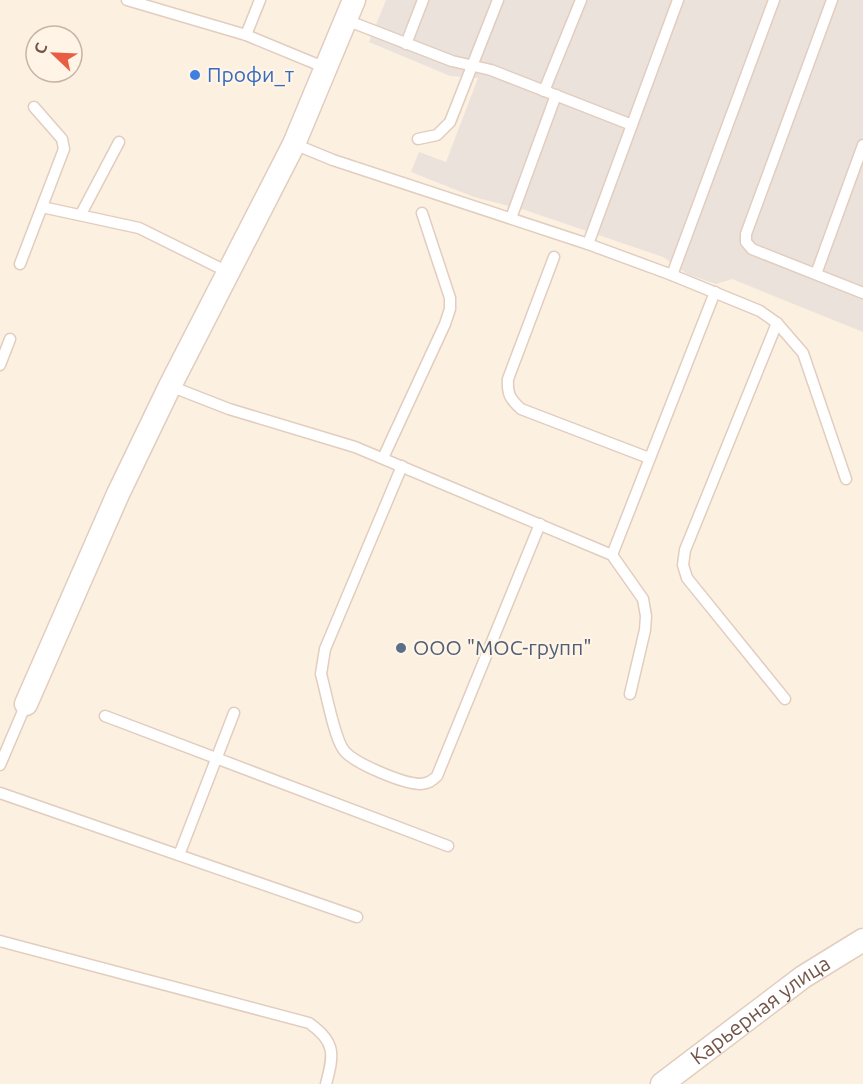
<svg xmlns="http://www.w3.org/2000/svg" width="863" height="1084" font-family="Ubuntu,sans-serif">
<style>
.industrial{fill:#ebe2dc}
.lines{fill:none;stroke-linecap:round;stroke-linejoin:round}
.service-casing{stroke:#e2cdbf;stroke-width:13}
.minor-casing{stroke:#e2cdbf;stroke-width:25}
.service{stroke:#fff;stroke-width:10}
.minor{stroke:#fff;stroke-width:22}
.shop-dot{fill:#3f7fe0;stroke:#fff4e6;stroke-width:2}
.service-dot{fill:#5c6f8a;stroke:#fff4e6;stroke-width:2}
.labels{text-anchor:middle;stroke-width:4.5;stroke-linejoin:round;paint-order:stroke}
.shop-label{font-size:21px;fill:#366cbe;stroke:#fff4e6;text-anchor:start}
.service-label{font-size:21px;fill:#4e5e75;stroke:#fff4e6;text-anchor:start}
.street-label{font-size:21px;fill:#735447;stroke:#fff4e6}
</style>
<rect width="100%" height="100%" fill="#fcf0e0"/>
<path class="industrial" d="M386,0H863V332L732,279L716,284L687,274L663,257L525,210L474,197L411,172L419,152L446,162L478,78L450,76L369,42Z"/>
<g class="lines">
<defs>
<g id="service">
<path d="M127,0L246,35L326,68"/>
<path d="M832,0L746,234V242L752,249L863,293"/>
<path d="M346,20L452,61L491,70L632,125"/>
<path d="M246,35L260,0"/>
<path d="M406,44L423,0"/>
<path d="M544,91L581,0"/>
<path d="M418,139L437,135L450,122L498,0"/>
<path d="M294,144L333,160L588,244L672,275L760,311L777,323L803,353L846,479"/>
<path d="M42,207L139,228L228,272"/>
<path d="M81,214L119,142"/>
<path d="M511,218L556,95"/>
<path d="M588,244L678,0"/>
<path d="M554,257L508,379C507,394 510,399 521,409L649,458"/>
<path d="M20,264L64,149L62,139L34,107"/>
<path d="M816,274L863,145"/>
<path d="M672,275L774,0"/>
<path d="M777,323L685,550L683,565L687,578L785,699"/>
<path d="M0,365L10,339"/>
<path d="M170,386L229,409L355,447L612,555L643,599L646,616L645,630L630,694"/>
<path d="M383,458L445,324L450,309V298L422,213"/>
<path d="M402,466L325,649L321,674C326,692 334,736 343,749C352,763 404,784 421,784C429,783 432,781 437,776L540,524"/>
<path d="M612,555L715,292"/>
<path d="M105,716L448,846"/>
<path d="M0,765L26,704"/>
<path d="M0,793L357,917"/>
<path d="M179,855L234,713"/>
<path d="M0,941L309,1023C336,1042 334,1054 326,1084"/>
</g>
<g id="minor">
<path d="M26,704L118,494L170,386L294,144L354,0"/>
<path id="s1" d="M662,1084L803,977L863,940"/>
</g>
</defs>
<use href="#service" class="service-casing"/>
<use href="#minor" class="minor-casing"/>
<use href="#service" class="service"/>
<use href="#minor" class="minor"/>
</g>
<circle class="shop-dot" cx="195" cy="75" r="6"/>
<circle class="service-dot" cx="401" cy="648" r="6"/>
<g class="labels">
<g class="shop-label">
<text x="207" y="82">Профи_т</text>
</g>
<g class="service-label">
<text x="413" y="655">ООО "МОС-групп"</text>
</g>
<g class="street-label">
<text dy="7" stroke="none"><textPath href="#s1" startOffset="123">Карьерная улица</textPath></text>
</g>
</g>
<g transform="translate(54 54) rotate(293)"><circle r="28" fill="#fff4e6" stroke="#c7b4a6" stroke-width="1.5"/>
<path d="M0-4.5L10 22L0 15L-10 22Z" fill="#e95e43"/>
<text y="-9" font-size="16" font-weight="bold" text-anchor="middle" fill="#735447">С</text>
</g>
</svg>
